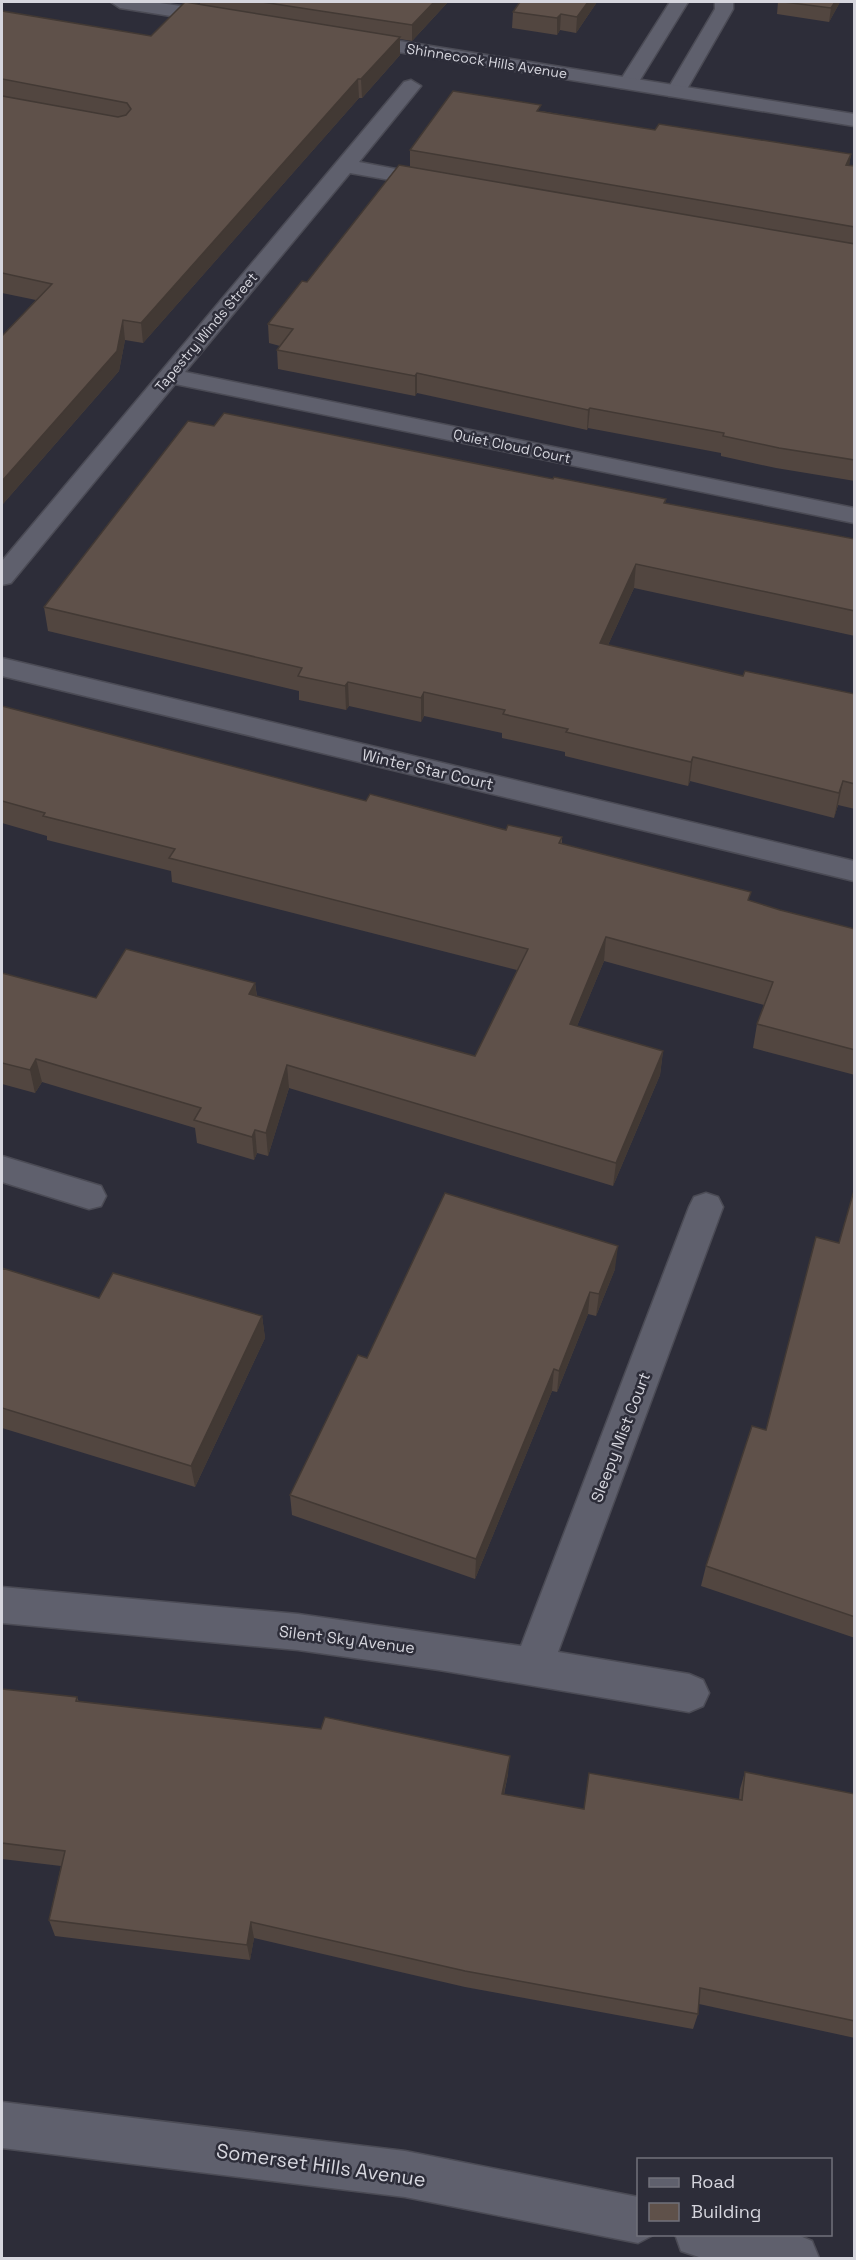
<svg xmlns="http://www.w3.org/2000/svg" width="856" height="2260" font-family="'Space Grotesk',sans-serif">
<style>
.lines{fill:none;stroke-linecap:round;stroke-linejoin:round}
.minor-casing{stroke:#4b4b55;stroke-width:3}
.tertiary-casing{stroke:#4b4b55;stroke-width:3}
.secondary-casing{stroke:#4b4b55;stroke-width:3}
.minor{fill:#5f606d;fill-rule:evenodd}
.tertiary{fill:#5f606d;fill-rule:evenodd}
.secondary{fill:#5f606d;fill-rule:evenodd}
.wall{fill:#524640}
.shaded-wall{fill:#423934}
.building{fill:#5f514a;stroke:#423934;stroke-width:1.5}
.labels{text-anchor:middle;stroke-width:5;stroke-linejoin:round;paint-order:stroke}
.far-street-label{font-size:14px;fill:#d6d6de;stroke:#2d2d39}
.street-label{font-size:16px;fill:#d6d6de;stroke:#2d2d39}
.near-street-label{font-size:20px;fill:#d6d6de;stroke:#2d2d39}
</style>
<rect width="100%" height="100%" fill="#2d2d39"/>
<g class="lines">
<defs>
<g id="minor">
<path d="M670,2H688L635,88H621L618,84Z"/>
<path d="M715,2H733V9L683,96H669L666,92L715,9Z"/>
<path d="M411,80L421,86L359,162L443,178L446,182L443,186L436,188L350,173L185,372L854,508V523L175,384L11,583L2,585V561L404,82Z"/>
<path d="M2,658L854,861V881L2,676Z"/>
<path d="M2,1156L101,1186L106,1196L101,1206L89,1209L2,1182Z"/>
<path d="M706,1193L718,1197L723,1207L558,1652L689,1674L703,1680L709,1693L703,1706L689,1712L439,1670L298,1650L2,1623V1587L298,1614L521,1646L689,1207L694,1197Z"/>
</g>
<g id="tertiary">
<path d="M111,2H153L222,12L231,18L222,24L120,8Z"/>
<path d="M356,34L854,114V126L349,44L346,40Z"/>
</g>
<g id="secondary">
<path d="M2,2102L405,2151L638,2197V2234H655L638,2243L405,2197L2,2148Z"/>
<path d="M675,2234H795L812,2241L819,2258H702L681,2251Z"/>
</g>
</defs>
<use href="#minor" class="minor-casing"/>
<use href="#tertiary" class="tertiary-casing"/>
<use href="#secondary" class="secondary-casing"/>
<use href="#minor" class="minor"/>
<use href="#tertiary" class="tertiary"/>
<use href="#secondary" class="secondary"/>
</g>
<g class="wall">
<path d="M200,2H448L412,41L400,39V55L362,98H359L143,343L125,340L119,371L2,505V336L36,300L2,293V11L151,36L200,5Z"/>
<path d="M597,2L576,33L560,30L557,35L512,28L513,12Z"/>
<path d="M778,2H840L829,22L777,14Z"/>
<path d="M541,111L655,130L851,154L849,165L855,166V481L776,468L721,456V453L588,428L587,430L417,393L415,396L278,369L277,350L280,346L269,343L268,324L307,282L410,167V150Z"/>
<path d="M214,426L553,479L666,499L665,503L855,539V636L634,588L608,645L743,676L855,694V809L838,805L834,818L690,781L688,786L565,756V752L502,738V733L424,716L421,722L349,706L346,710L299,700V691L48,631L44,607Z"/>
<path d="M2,706L366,801L506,830L562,837V844L780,910L855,929V1075L753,1048L757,1024L764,1005L604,961L577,1026L663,1051L660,1075L613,1186L289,1088L268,1156L257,1153L254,1160L197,1143L195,1128L42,1082L35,1093L2,1084V973L96,998L255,983L257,996L475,1056L517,970L172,882L171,871L47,840V836L2,823Z"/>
<path d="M855,1187V1638L701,1586L706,1566L766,1430L839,1243Z"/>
<path d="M2,1268L99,1298L262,1316L265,1338L195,1487L2,1428Z"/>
<path d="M615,1269L596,1316L588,1314L557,1392L552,1391L475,1579L292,1515L290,1495L367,1358Z"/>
<path d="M2,1689L77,1697L79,1702L508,1774L504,1795L584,1809L739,1799L740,1789L745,1772L855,1794V2038L699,2004L698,2014L693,2029L465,1987L254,1938L250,1960L55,1936L49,1920L61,1866L2,1859Z"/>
</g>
<g class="shaded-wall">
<path d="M434,2H448L412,41V25Z"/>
<path d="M588,2H597L576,33L577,17Z"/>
<path d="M835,2H840L829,22L831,8Z"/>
<path d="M561,14L560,30L557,35V18Z"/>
<path d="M400,37V55L362,98L361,79Z"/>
<path d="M358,79L359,98L143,343L141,323Z"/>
<path d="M851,154L848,173L846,165Z"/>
<path d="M123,320L125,340L119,371L2,505V481Z"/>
<path d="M417,373V393L415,396V376Z"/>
<path d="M590,408L588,428L587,430L588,410Z"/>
<path d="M636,564L634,588L598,667L600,643Z"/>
<path d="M348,682L349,706L346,710L345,686Z"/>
<path d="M424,692V716L421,722V698Z"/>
<path d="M693,757L690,781L688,786L691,762Z"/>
<path d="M843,781L838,805L834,818L839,793Z"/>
<path d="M606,937L604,961L568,1048L570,1024Z"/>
<path d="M255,983L258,1006L249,994Z"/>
<path d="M663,1051L660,1075L613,1186L616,1163Z"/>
<path d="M36,1059L42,1082L35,1093L30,1070Z"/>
<path d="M287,1065L289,1088L268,1156L266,1133Z"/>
<path d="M255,1130L257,1153L254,1160L252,1137Z"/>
<path d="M618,1246L615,1269L596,1316L599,1294Z"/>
<path d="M590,1292L588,1314L557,1392L559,1371Z"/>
<path d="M262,1316L265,1338L195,1487L191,1466Z"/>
<path d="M554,1369L552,1391L475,1579L476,1559Z"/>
<path d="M510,1756L508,1774L500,1812L502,1794Z"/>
<path d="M251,1922L254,1938L250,1960L247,1945Z"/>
</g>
<g class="building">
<path d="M185,2L400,37L361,79H358L141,323L123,320L117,351L2,481V336L52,284L2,273V96L118,117L126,115L131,109L127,103L2,79V11L151,36Z"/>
<path d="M262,2H434L412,25Z"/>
<path d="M520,2H588L577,17L561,14L557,18L513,12Z"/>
<path d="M784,2H835L831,8Z"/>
<path d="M453,91L541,105L537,111L655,130L659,124L851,154L846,165L855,166V227L410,150Z"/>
<path d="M399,165L855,244V460L779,448L723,436L724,433L590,408L588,410L417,373L415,376L277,350L293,329L268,324L302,281L307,282Z"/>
<path d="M224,413L553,479L554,477L666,499L664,503L855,539V611L636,564L600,643L743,676L745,671L855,694V784L843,781L839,793L693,757L691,762L566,732L568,729L503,714L505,710L424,692L421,698L348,682L345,686L298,676L302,668L44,607L188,421L214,426Z"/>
<path d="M2,706L366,801L370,794L506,830L508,825L562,837L559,843L751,892L748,900L780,910L855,929V1050L757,1024L773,982L606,937L570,1024L663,1051L616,1163L287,1065L266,1133L255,1130L252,1137L194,1120L201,1108L36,1059L30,1070L2,1063V973L96,998L126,949L255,983L249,994L475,1056L528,949L169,858L175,849L43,816L45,813L2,801Z"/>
<path d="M855,1187V1617L706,1566L752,1426L766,1430L816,1237L839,1243Z"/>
<path d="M445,1193L618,1246L599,1294L590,1292L559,1371L554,1369L476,1559L290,1495L358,1355L367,1358Z"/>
<path d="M2,1268L99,1298L113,1273L262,1316L191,1466L2,1408Z"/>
<path d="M2,1689L77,1697L76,1701L321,1729L325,1717L510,1756L502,1794L584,1809L589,1773L742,1800L745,1772L855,1794V2021L700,1988L698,2014L465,1971L251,1922L247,1945L49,1920L65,1851L2,1843Z"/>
</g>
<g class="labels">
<g class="far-street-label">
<text transform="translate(487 61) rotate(9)" y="5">Shinnecock Hills Avenue</text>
<text transform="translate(206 332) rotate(-50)" y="5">Tapestry Winds Street</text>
<text transform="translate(512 446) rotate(12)" y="5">Quiet Cloud Court</text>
</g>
<g class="street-label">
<text transform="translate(428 769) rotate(13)" y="6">Winter Star Court</text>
<text transform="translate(620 1437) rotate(-69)" y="6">Sleepy Mist Court</text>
<text transform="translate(347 1639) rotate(7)" y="6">Silent Sky Avenue</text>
</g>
<g class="near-street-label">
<text transform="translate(321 2165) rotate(8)" y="7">Somerset Hills Avenue</text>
</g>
</g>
<rect width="856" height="2260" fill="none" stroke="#d6d6de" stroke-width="6"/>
<rect x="637" y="2158" width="195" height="78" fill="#2d2d39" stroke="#71717b" stroke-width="1.5"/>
<rect x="649" y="2178" width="30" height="9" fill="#5f606d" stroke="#71717b" stroke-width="1.5"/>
<text x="691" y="2188" font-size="18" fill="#d6d6de">Road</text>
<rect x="649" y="2203" width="30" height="18" fill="#5f514a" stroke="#71717b" stroke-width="1.5"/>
<text x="691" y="2218" font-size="18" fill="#d6d6de">Building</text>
</svg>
